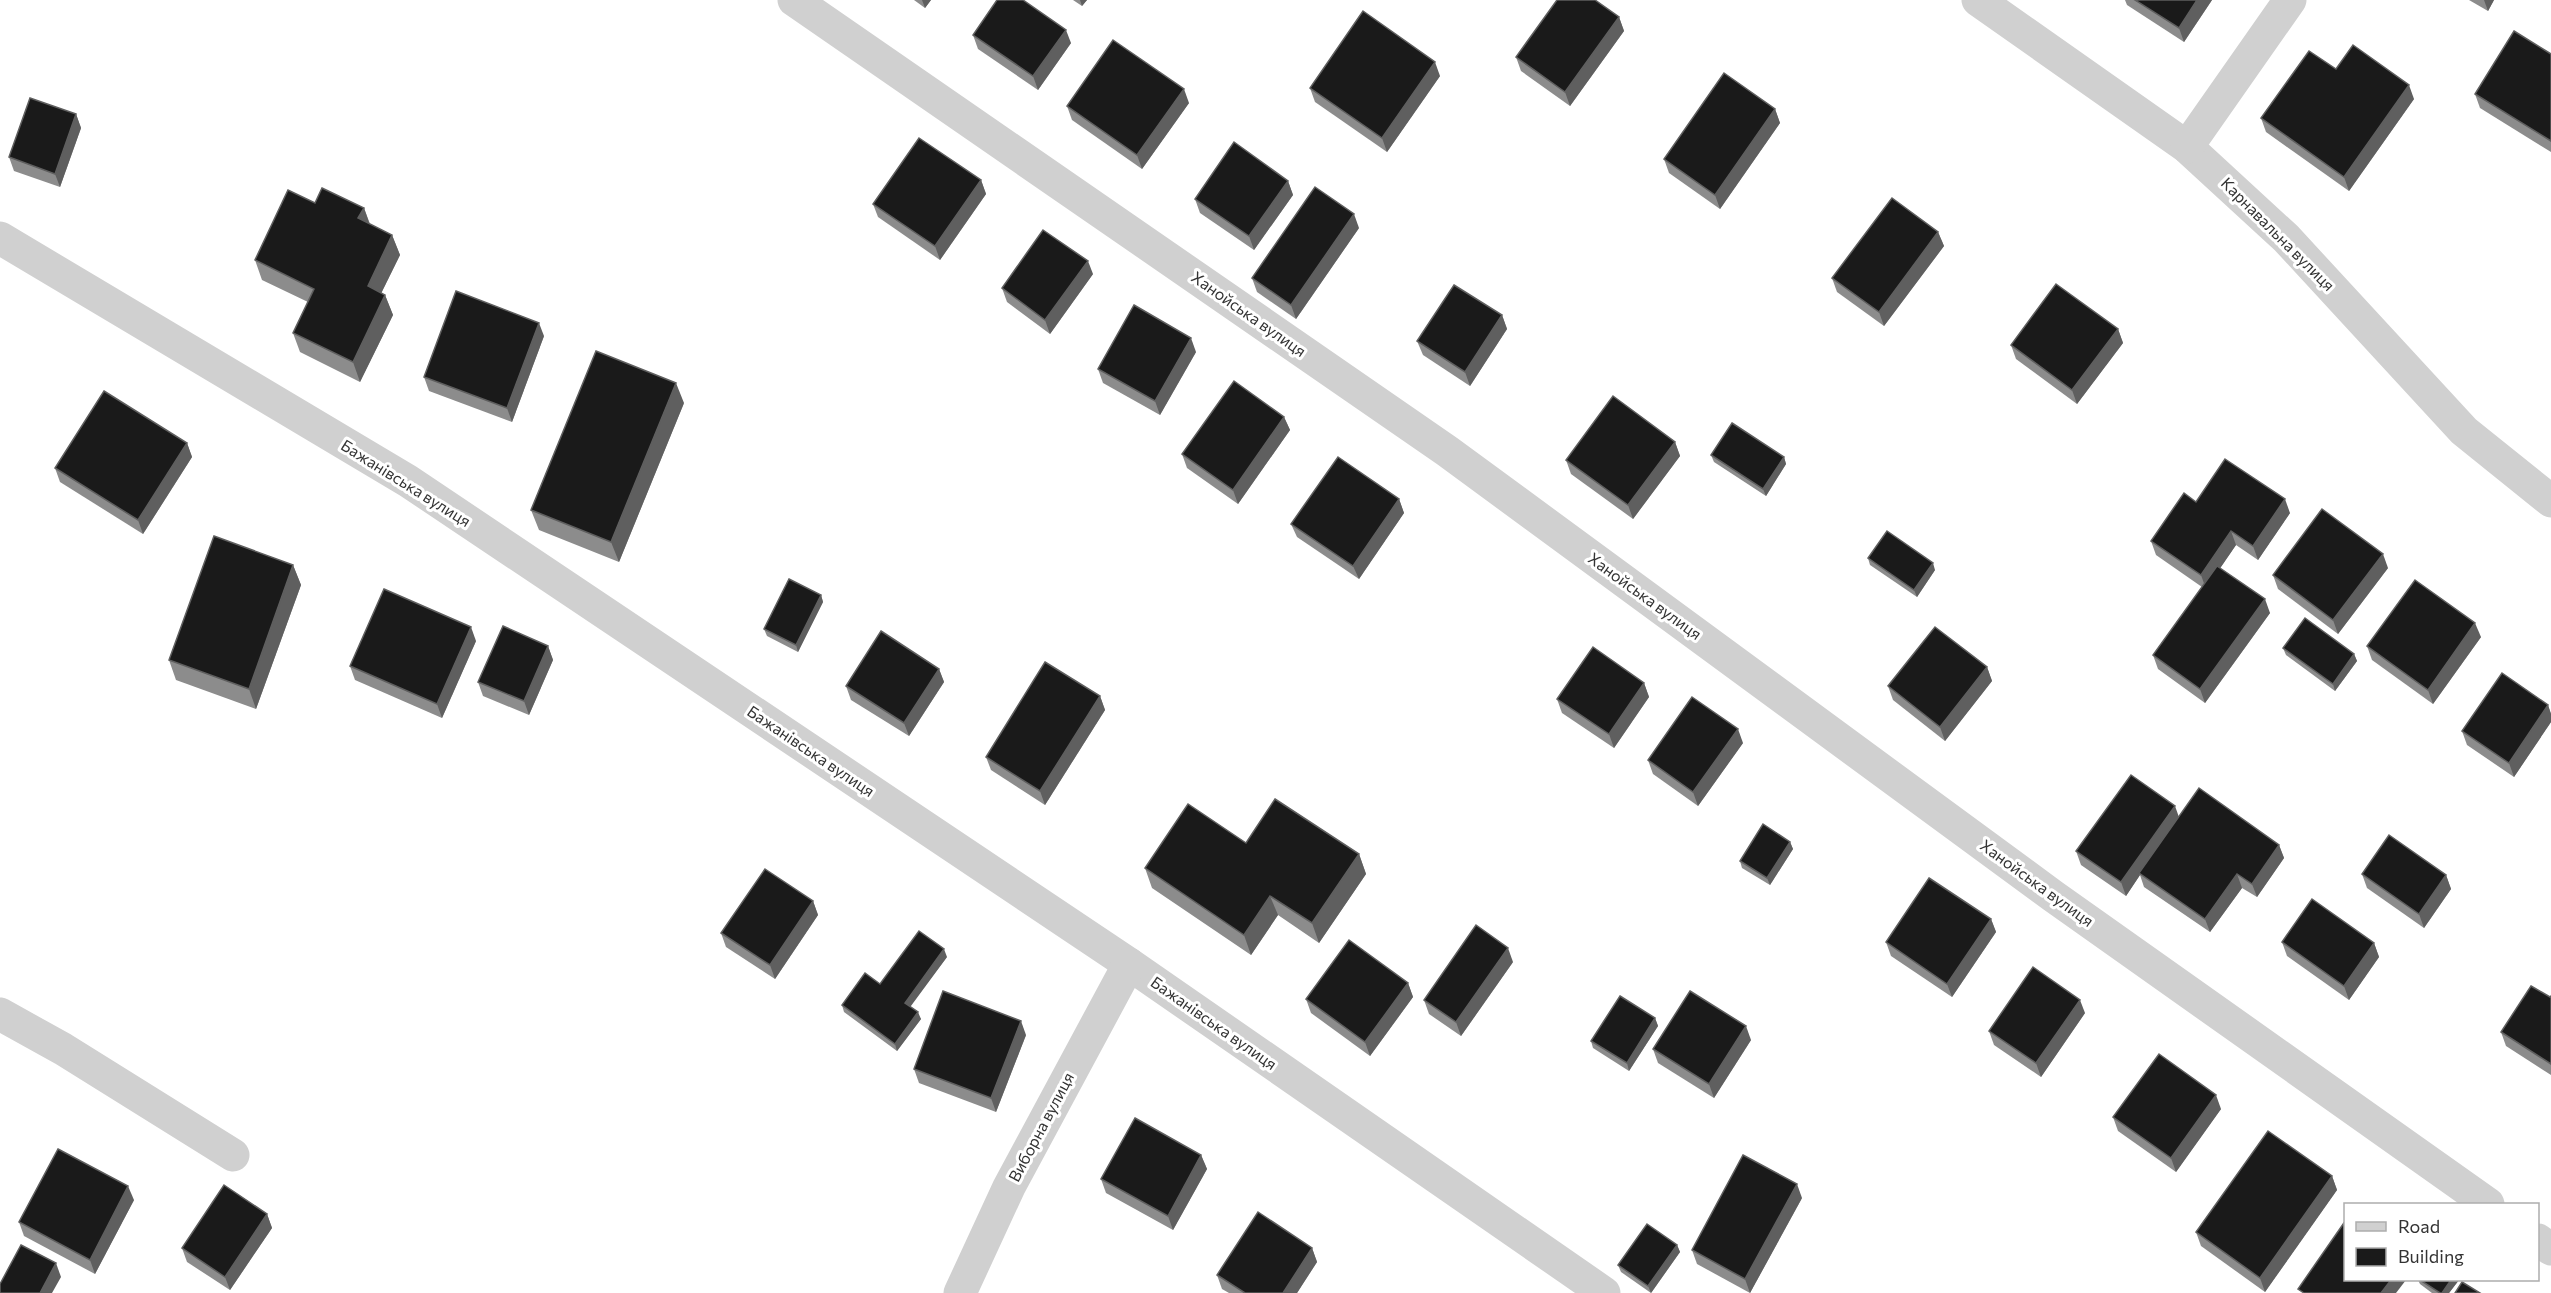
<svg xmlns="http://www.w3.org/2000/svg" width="2551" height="1293" font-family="Commissioner,sans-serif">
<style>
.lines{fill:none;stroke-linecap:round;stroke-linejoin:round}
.minor{stroke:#d0d0d0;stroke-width:33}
.wall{fill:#8c8c8c}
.shaded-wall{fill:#5f5f5f}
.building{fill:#1a1a1a;stroke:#5f5f5f;stroke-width:1.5}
.labels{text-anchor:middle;stroke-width:6;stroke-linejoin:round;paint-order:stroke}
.street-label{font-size:16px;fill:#333;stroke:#fff}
</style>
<rect width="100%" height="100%" fill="#fff"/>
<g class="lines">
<g class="minor">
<path d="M794,0L1447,451L2053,896L2488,1204"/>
<path d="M1978,0L2187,147L2286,238L2464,431L2551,501"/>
<path d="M2187,147L2290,0"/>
<path d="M0,238L408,481L1129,964L1604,1293"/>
<path d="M0,1014L63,1049L233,1155"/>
<path d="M2538,1240L2551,1249"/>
<path d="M960,1293L1009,1187L1129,964"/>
</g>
</g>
<g class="wall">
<path d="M914,0H931L925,8Z"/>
<path d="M1073,0H1087L1082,6Z"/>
<path d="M2125,0H2212L2184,42L2127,5Z"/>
<path d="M2469,0H2494L2488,11Z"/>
<path d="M1619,17L1624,31L1570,106L1521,71L1516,57Z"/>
<path d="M973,35L1071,43L1038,90L978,49Z"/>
<path d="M2551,54V152L2480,108L2475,94Z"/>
<path d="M2336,69L2414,99L2349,191L2266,132L2261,118Z"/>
<path d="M1440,76L1387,152L1315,102L1310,88Z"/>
<path d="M1189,103L1142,169L1072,120L1067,106Z"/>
<path d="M1775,109L1780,123L1720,209L1669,173L1664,159Z"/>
<path d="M76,114L81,128L60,187L14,171L9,157Z"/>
<path d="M981,180L986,194L940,260L878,217L873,204Z"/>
<path d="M1288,181L1293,195L1254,250L1200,213L1195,199Z"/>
<path d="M315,203L364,208L370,224L392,235L400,255L381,293L385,295L393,315L360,382L300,352L293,333L308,302L262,280L255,260Z"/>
<path d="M1359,228L1296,319L1257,292L1252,278Z"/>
<path d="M1938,232L1944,246L1884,326L1837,292L1832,278Z"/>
<path d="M1093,274L1050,334L1007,302L1002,288Z"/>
<path d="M1502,315L1507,329L1470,386L1423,355L1417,341Z"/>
<path d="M2118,329L2123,343L2077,404L2016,359L2011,345Z"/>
<path d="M544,336L512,422L429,391L424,377Z"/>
<path d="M1196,352L1160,415L1103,383L1098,369Z"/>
<path d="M684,403L619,562L539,530L531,510Z"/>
<path d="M1284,417L1290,430L1238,504L1187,468L1182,454Z"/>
<path d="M1675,442L1680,456L1633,519L1571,474L1566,460Z"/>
<path d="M187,443L192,457L143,534L60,482L55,468Z"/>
<path d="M1711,455L1784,457L1786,464L1766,496L1714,462Z"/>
<path d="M1399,499L1404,513L1359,579L1297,537L1291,524Z"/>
<path d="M2196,502L2290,513L2258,560L2236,545L2220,568L2270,613L2205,703L2158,669L2153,655L2202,587L2156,555L2151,541Z"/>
<path d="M1868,558L1935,570L1917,597L1870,565Z"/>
<path d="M293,565L301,585L256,709L176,680L169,660Z"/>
<path d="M2388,568L2338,634L2278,589L2273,575Z"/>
<path d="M821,595L823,602L798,652L767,636L764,629Z"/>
<path d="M2481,637L2433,704L2372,660L2367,646Z"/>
<path d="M476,641L442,718L355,680L350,666Z"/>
<path d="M548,646L553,660L529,715L483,696L478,682Z"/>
<path d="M2283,648L2354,654L2357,661L2335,691L2286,655Z"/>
<path d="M1987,667L1992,681L1945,741L1893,700L1888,686Z"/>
<path d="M939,669L944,682L909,736L851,700L846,686Z"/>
<path d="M1644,683L1649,697L1614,748L1562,713L1557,699Z"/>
<path d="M1100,696L1105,710L1045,805L991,770L986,757Z"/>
<path d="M2548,705L2551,714V722L2514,777L2467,745L2462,731Z"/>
<path d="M1743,743L1698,806L1653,774L1648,760Z"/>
<path d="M2179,817L2279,845L2284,858L2257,897L2242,888L2210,932L2144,887L2140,875L2126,896L2081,865L2076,851Z"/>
<path d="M1790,842L1793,849L1770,885L1742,868L1740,861Z"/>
<path d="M1246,843L1359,854L1366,874L1319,943L1278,915L1251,955L1152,888L1145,868Z"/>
<path d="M2362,874L2446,875L2451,889L2424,928L2367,888Z"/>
<path d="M813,901L818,915L775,979L726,947L721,933Z"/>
<path d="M1991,919L1996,932L1952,997L1891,956L1886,942Z"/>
<path d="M2282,942L2374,943L2379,957L2349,1000L2287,956Z"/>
<path d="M947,957L910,1006L921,1019L897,1051L844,1012L842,1005L880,984Z"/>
<path d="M1513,962L1461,1036L1429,1014L1424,1000Z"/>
<path d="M1408,983L1413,997L1370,1056L1311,1013L1306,999Z"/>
<path d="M2551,996V1075L2506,1046L2501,1032Z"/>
<path d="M2085,1013L2041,1077L1994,1045L1989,1031Z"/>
<path d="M1655,1018L1658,1026L1629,1071L1593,1048L1591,1041Z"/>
<path d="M1026,1035L996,1112L919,1083L914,1069Z"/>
<path d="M1751,1040L1714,1098L1658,1063L1653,1049Z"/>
<path d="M2221,1109L2176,1172L2118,1131L2113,1117Z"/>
<path d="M1201,1155L1207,1169L1173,1230L1106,1193L1101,1179Z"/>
<path d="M2332,1176L2337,1190L2265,1292L2201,1246L2196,1232Z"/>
<path d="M1802,1198L1750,1293L1697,1264L1692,1250Z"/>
<path d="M134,1200L95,1274L24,1236L19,1222Z"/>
<path d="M267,1214L272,1228L230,1290L187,1262L182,1248Z"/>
<path d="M1677,1245L1680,1252L1651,1293L1621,1272L1618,1265Z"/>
<path d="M1312,1248L1317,1262L1297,1293H1229L1222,1289L1217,1275Z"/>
<path d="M2418,1280H2459L2449,1293H2432L2420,1284Z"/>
</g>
<g class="shaded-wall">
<path d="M922,0H931L925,8Z"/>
<path d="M1080,0H1087L1082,6Z"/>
<path d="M2197,0H2212L2184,42L2179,28Z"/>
<path d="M2484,0H2494L2488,11Z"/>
<path d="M1619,17L1624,31L1570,106L1565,92Z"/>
<path d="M1066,30L1071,43L1038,90L1033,76Z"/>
<path d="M1435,62L1440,76L1387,152L1382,138Z"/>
<path d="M2409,85L2414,99L2349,191L2344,177Z"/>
<path d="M1184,89L1189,103L1142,169L1137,155Z"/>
<path d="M1775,109L1780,123L1720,209L1715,195Z"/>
<path d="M76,114L81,128L60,187L55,174Z"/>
<path d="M981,180L986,194L940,260L935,246Z"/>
<path d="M1288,181L1293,195L1254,250L1249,236Z"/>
<path d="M364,208L371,228L358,218Z"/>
<path d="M1354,214L1359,228L1296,319L1291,305Z"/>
<path d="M1938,232L1944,246L1884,326L1879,312Z"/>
<path d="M392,235L400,255L375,306L368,286Z"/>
<path d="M1088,261L1093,274L1050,334L1045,320Z"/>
<path d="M385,295L393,315L360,382L353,362Z"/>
<path d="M1502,315L1507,329L1470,386L1465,372Z"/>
<path d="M539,323L544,336L512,422L507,408Z"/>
<path d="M2118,329L2123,343L2077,404L2072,390Z"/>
<path d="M1191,338L1196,352L1160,415L1155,401Z"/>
<path d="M676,383L684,403L619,562L611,542Z"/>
<path d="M1284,417L1290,430L1238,504L1233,490Z"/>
<path d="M1675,442L1680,456L1633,519L1628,505Z"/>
<path d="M187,443L192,457L143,534L138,520Z"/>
<path d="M1784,457L1786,464L1766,496L1763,489Z"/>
<path d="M1399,499L1404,513L1359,579L1353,566Z"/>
<path d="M2285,499L2290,513L2258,560L2253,546Z"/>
<path d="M2231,531L2236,545L2206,589L2201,575Z"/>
<path d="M2383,554L2388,568L2338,634L2333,620Z"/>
<path d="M1933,563L1935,570L1917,597L1914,590Z"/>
<path d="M293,565L301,585L256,709L249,689Z"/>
<path d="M821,595L823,602L798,652L796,645Z"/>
<path d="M2265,599L2270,613L2205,703L2200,689Z"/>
<path d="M2475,623L2481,637L2433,704L2428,690Z"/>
<path d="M471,627L476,641L442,718L437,704Z"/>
<path d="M548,646L553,660L529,715L524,701Z"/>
<path d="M2354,654L2357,661L2335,691L2333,684Z"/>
<path d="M1987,667L1992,681L1945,741L1940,727Z"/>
<path d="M939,669L944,682L909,736L904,723Z"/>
<path d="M1644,683L1649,697L1614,748L1609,734Z"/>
<path d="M1100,696L1105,710L1045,805L1040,791Z"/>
<path d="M2548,705L2551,714V722L2514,777L2509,763Z"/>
<path d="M1738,729L1743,743L1698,806L1693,792Z"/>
<path d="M2175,806L2180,820L2139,873L2140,875L2126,896L2121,882Z"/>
<path d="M1790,842L1793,849L1770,885L1767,878Z"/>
<path d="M2279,845L2284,858L2257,897L2252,884Z"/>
<path d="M1359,854L1366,874L1319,943L1312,923Z"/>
<path d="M2237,874L2242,888L2210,932L2205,919Z"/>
<path d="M2446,875L2451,889L2424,928L2419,914Z"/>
<path d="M1270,896L1278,915L1251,955L1244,935Z"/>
<path d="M813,901L818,915L775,979L770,965Z"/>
<path d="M1991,919L1996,932L1952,997L1947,984Z"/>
<path d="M2374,943L2379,957L2349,1000L2344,986Z"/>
<path d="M1508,948L1513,962L1461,1036L1456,1022Z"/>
<path d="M944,949L947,957L908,1010L905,1003Z"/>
<path d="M1408,983L1413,997L1370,1056L1365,1042Z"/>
<path d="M2080,1000L2085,1013L2041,1077L2036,1063Z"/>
<path d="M918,1012L921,1019L897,1051L895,1044Z"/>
<path d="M1655,1018L1658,1026L1629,1071L1627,1063Z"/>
<path d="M1021,1021L1026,1035L996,1112L991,1098Z"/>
<path d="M1746,1026L1751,1040L1714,1098L1709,1084Z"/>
<path d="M2216,1095L2221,1109L2176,1172L2171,1158Z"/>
<path d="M1201,1155L1207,1169L1173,1230L1168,1216Z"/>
<path d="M2332,1176L2337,1190L2265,1292L2260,1278Z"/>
<path d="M1797,1184L1802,1198L1750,1293L1745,1279Z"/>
<path d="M128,1186L134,1200L95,1274L90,1260Z"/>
<path d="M267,1214L272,1228L230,1290L225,1277Z"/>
<path d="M1677,1245L1680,1252L1651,1293L1648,1286Z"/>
<path d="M1312,1248L1317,1262L1297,1293H1283Z"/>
<path d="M56,1263L61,1277L52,1293H40Z"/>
<path d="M2391,1280H2406L2396,1293H2381Z"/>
<path d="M2451,1280H2459L2449,1293H2442Z"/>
</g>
<g class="building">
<path d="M997,0H1023L1066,30L1033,76L973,35Z"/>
<path d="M1557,0H1595L1619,17L1565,92L1516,57Z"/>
<path d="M2135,0H2197L2179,28Z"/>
<path d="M1363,11L1435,62L1382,138L1310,88Z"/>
<path d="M2514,31L2551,54V141L2475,94Z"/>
<path d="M1113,40L1184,89L1137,155L1067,106Z"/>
<path d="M2353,45L2409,85L2344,177L2261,118L2309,51L2336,69Z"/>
<path d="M1724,73L1775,109L1715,195L1664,159Z"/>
<path d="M30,98L76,114L55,174L9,157Z"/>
<path d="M919,138L981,180L935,246L873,204Z"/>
<path d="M1234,142L1288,181L1249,236L1195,199Z"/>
<path d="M1315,187L1354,214L1291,305L1252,278Z"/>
<path d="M322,188L364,208L358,218L392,235L368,286L385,295L353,362L293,333L314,289L255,260L288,190L315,203Z"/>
<path d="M1892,198L1938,232L1879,312L1832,278Z"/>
<path d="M1043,230L1088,261L1045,320L1002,288Z"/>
<path d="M2056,284L2118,329L2072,390L2011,345Z"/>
<path d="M1454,285L1502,315L1465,372L1417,341Z"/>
<path d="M456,291L539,323L507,408L424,377Z"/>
<path d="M1134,305L1191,338L1155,401L1098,369Z"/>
<path d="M596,351L676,383L611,542L531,510Z"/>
<path d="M1234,381L1284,417L1233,490L1182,454Z"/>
<path d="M104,391L187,443L138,520L55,468Z"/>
<path d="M1613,396L1675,442L1628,505L1566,460Z"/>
<path d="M1732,423L1784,457L1763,489L1711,455Z"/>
<path d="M1338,457L1399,499L1353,566L1291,524Z"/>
<path d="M2225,459L2285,499L2253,546L2231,531L2201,575L2151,541L2184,493L2196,502Z"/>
<path d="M2322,509L2383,554L2333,620L2273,575Z"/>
<path d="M1887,531L1933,563L1914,590L1868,558Z"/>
<path d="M214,536L293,565L249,689L169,660Z"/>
<path d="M2217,566L2265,599L2200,689L2153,655Z"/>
<path d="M789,579L821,595L796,645L764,629Z"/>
<path d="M2415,580L2475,623L2428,690L2367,646Z"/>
<path d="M384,589L471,627L437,704L350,666Z"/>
<path d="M2305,618L2354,654L2333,684L2283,648Z"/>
<path d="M503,626L548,646L524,701L478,682Z"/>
<path d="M1935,627L1987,667L1940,727L1888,686Z"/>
<path d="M881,631L939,669L904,723L846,686Z"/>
<path d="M1593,647L1644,683L1609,734L1557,699Z"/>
<path d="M1045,662L1100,696L1040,791L986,757Z"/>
<path d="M2502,673L2548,705L2509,763L2462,731Z"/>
<path d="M1692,697L1738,729L1693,792L1648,760Z"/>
<path d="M2131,775L2175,806L2121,882L2076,851Z"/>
<path d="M2199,788L2279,845L2252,884L2237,874L2205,919L2139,873Z"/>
<path d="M1275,799L1359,854L1312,923L1270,896L1244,935L1145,868L1188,804L1246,843Z"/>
<path d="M1763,824L1790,842L1767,878L1740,861Z"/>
<path d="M2389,835L2446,875L2419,914L2362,874Z"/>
<path d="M765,869L813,901L770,965L721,933Z"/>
<path d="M1929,878L1991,919L1947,984L1886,942Z"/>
<path d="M2312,899L2374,943L2344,986L2282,942Z"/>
<path d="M1476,925L1508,948L1456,1022L1424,1000Z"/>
<path d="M919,931L944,949L905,1003L918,1012L895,1044L842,1005L865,973L880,984Z"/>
<path d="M1349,940L1408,983L1365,1042L1306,999Z"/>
<path d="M2033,967L2080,1000L2036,1063L1989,1031Z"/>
<path d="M2531,986L2550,997L2551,996V1064L2501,1032Z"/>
<path d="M943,991L1021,1021L991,1098L914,1069Z"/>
<path d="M1690,991L1746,1026L1709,1084L1653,1049Z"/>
<path d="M1620,996L1655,1018L1627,1063L1591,1041Z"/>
<path d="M2159,1054L2216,1095L2171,1158L2113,1117Z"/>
<path d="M1135,1118L1201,1155L1168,1216L1101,1179Z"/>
<path d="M2268,1131L2332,1176L2260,1278L2196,1232Z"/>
<path d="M58,1149L128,1186L90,1260L19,1222Z"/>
<path d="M1743,1155L1797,1184L1745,1279L1692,1250Z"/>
<path d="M224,1185L267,1214L225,1277L182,1248Z"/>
<path d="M1258,1212L1312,1248L1283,1293H1245L1217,1275Z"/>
<path d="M2346,1220V1280H2391L2381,1293H2304L2298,1289Z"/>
<path d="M1647,1224L1677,1245L1648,1286L1618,1265Z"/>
<path d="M21,1245L56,1263L40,1293H0V1284Z"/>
<path d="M2420,1280H2451L2442,1293H2440Z"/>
<path d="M2462,1282L2480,1293H2455Z"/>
</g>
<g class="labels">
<g class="street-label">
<text transform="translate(2278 234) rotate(45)" y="6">Карнавальна вулиця</text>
<text transform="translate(1249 314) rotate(35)" y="6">Ханойська вулиця</text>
<text transform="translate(406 483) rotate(32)" y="6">Бажанівська вулиця</text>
<text transform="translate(1645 596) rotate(36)" y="6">Ханойська вулиця</text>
<text transform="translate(811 751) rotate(34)" y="6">Бажанівська вулиця</text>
<text transform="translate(2037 883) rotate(36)" y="6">Ханойська вулиця</text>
<text transform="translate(1214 1023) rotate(35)" y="6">Бажанівська вулиця</text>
<text transform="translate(1041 1127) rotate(-62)" y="6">Виборна вулиця</text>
</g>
</g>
<rect x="2344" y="1203" width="195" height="78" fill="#ffffff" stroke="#adadad" stroke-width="1.5"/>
<rect x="2356" y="1222" width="30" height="9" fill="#d0d0d0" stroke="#adadad" stroke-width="1.5"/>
<text x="2398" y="1233" font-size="18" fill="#333333">Road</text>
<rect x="2356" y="1248" width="30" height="18" fill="#1a1a1a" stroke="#adadad" stroke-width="1.5"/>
<text x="2398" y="1263" font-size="18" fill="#333333">Building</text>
</svg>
